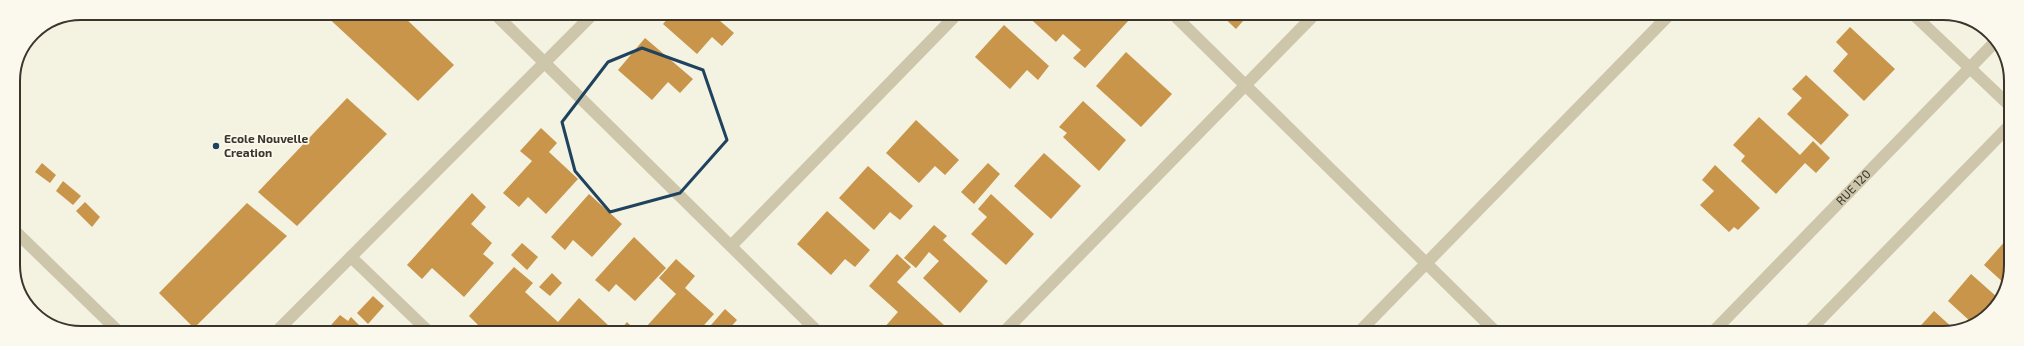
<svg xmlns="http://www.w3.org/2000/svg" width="2024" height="346" font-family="'Exo 2',sans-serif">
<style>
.building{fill:#c8954a}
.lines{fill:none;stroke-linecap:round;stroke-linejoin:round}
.minor{stroke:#cdc6ab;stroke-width:12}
.marked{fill:none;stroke:#1f435e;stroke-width:3;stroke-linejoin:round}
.poi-dot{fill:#1f435e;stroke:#fbf9ed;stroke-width:1.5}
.labels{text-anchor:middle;stroke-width:3.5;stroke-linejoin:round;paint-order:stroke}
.poi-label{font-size:12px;font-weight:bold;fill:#3b352b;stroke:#fbf9ed;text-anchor:start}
.street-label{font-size:12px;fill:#3b352b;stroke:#fbf9ed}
.rim{fill:none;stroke:#3b352b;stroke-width:2}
</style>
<rect width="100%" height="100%" fill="#f4f2e0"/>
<g class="building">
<path d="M323,13H400L454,65L418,101Z"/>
<path d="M672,13H711L734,33L722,46L712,37L697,54L663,24Z"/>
<path d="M1024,13H1121L1129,20L1085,68L1073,58L1081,50L1063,34L1056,42Z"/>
<path d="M1219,13H1250L1236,29Z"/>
<path d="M1004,25L1049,66L1038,80L1027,70L1010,89L975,57Z"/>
<path d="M1850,27L1895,69L1864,101L1833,71L1848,54L1836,42Z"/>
<path d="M645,38L693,79L680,93L668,82L652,100L618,70Z"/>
<path d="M1126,52L1172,94L1141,127L1096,86Z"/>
<path d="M1806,75L1849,115L1821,145L1787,114L1802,98L1792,89Z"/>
<path d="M347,98L387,134L297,226L258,192Z"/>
<path d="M1083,101L1126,140L1099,171L1063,137L1067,133L1059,127Z"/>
<path d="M1759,117L1800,155L1813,141L1830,158L1816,173L1805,163L1776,194L1741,161L1745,156L1733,145Z"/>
<path d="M916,120L959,160L945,175L935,166L919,183L886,153Z"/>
<path d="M541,128L557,143L549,152L578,179L546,214L528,197L519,207L503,193L532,161L520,151Z"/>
<path d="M1044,153L1081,186L1051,219L1014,186Z"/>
<path d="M42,163L56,175L50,183L35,172Z"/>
<path d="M988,163L1000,174L974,204L961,192Z"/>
<path d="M1715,165L1760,208L1738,230L1734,227L1729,232L1700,205L1714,191L1702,180Z"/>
<path d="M868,166L913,206L900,220L890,212L874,230L839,198Z"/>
<path d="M63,181L81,196L73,205L56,191Z"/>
<path d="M472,193L486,207L471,224L492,243L483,254L494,263L464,297L432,268L422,279L407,265Z"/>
<path d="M589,194L622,224L592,257L573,240L565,250L551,237Z"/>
<path d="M991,194L1034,234L1006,265L971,234L987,217L978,209Z"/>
<path d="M85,202L100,217L92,227L76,211Z"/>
<path d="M247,203L287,236L194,328L159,293Z"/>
<path d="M827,211L870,250L855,267L845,259L831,275L797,244Z"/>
<path d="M934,225L947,236L943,240L988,281L960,313L923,278L939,261L929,252L916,268L904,258Z"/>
<path d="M634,237L666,268L635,301L616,284L609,292L595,280Z"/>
<path d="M2007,239L2010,242V274L2005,284L1984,265Z"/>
<path d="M522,243L538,257L527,270L511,255Z"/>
<path d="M897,254L911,267L897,282L945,326L939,333H887L883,329L898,312L869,286Z"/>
<path d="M676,259L695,276L685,288L714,314L697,333H652L646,327L676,294L659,278Z"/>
<path d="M514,267L533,283L525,292L558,322L579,298L609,326L603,333H486L469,316Z"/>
<path d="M552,273L562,283L550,296L539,287Z"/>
<path d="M1971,274L1997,297L1977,320L1971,322L1948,301Z"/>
<path d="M373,296L384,306L368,324L357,313Z"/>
<path d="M725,309L737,320L729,329L733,333H719L711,325Z"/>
<path d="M1934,311L1954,329L1943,333H1914Z"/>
<path d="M340,315L348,321L351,317L362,328L358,332H325Z"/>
<path d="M627,322L638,333H618Z"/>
</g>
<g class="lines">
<g class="minor">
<path d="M494,13L819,333"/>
<path d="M1172,13L1497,333"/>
<path d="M1913,14L2010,106"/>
<path d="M15,231L119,332"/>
<path d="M731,246L958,13"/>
<path d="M351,257L429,332"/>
<path d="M276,332L594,13"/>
<path d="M1003,333L1316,13"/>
<path d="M1358,333L1670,14"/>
<path id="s1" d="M1712,333L1996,41"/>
<path d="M1807,333L2010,125"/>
</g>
</g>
<path class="marked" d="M642,48L703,70L727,140L680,193L610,212L575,171L562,122L608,62Z"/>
<circle class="poi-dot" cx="216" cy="146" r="4"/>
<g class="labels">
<g class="poi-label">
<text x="224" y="143">Ecole Nouvelle<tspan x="224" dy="14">Creation</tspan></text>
</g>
<g class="street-label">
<text dy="4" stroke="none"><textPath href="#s1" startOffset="203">RUE 120</textPath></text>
</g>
</g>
<path d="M0 0H2024V346H0ZM81 20H1943A61 61 0 0 1 2004 81V265A61 61 0 0 1 1943 326H81A61 61 0 0 1 20 265V81A61 61 0 0 1 81 20Z" fill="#fbf9ed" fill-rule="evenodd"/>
<path class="rim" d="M81 20H1943A61 61 0 0 1 2004 81V265A61 61 0 0 1 1943 326H81A61 61 0 0 1 20 265V81A61 61 0 0 1 81 20Z"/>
</svg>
